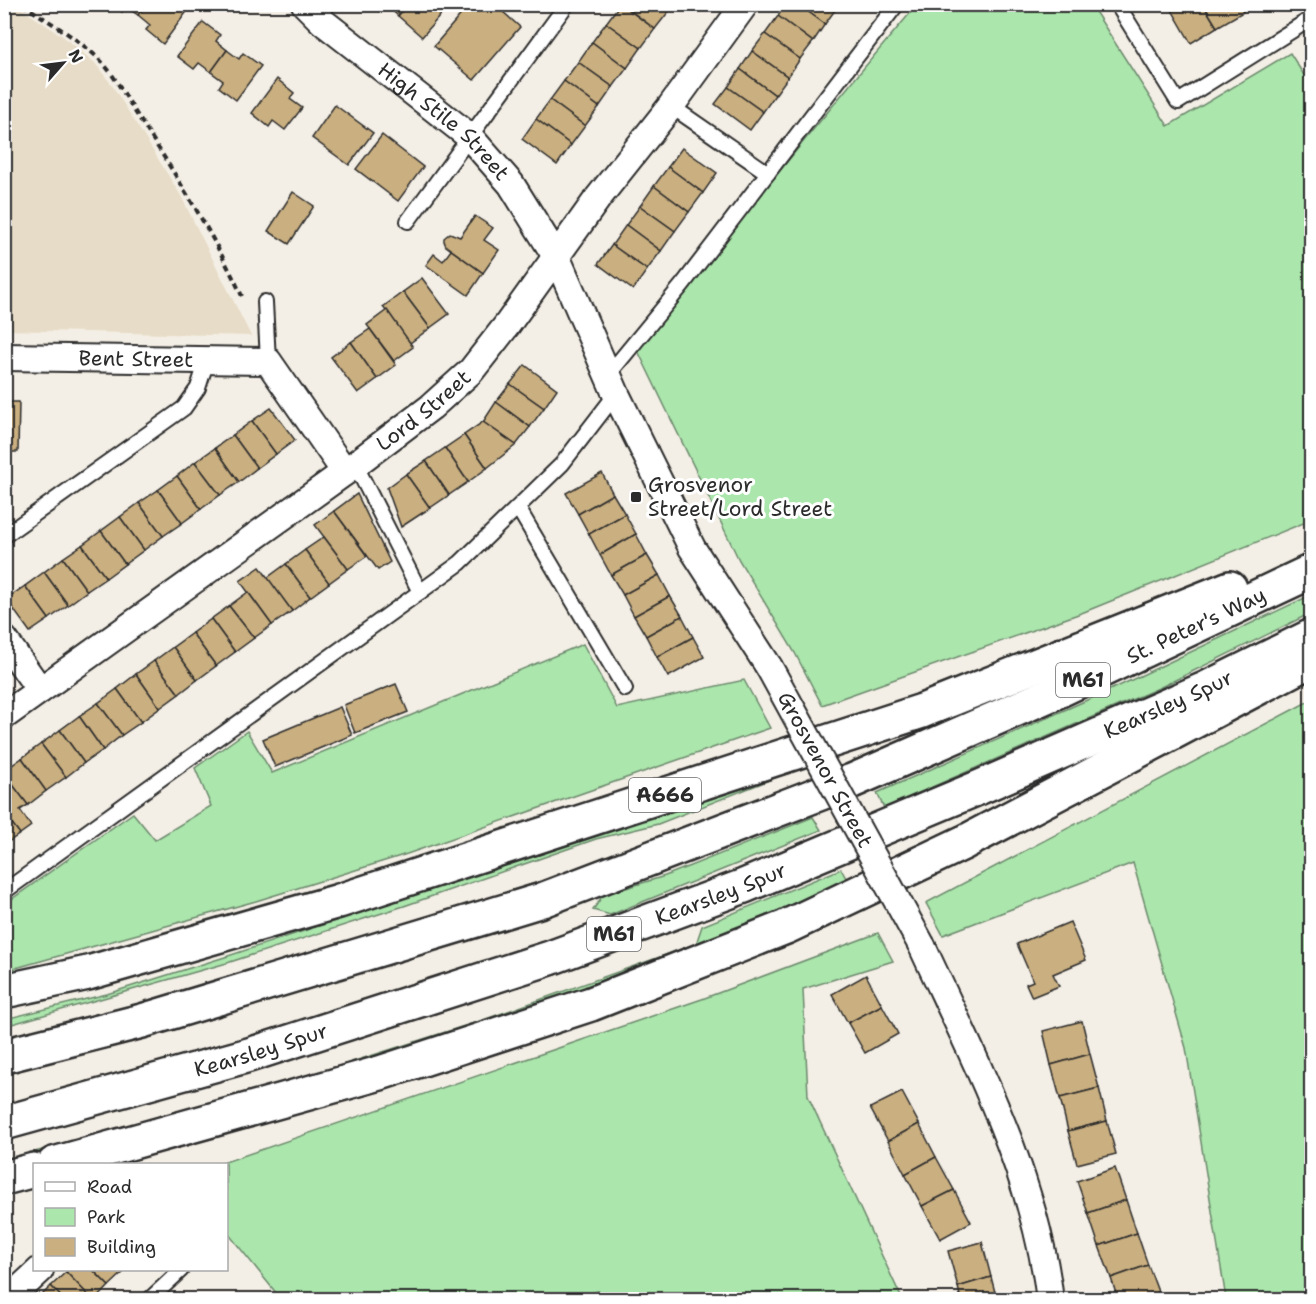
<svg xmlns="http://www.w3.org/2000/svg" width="1316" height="1304" font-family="'Shantell Sans',sans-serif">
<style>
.built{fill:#e7dcc7}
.green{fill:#abe6ac;stroke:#6b886c;stroke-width:1.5}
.building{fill:#caaf80;stroke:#2b2b2b;stroke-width:1.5}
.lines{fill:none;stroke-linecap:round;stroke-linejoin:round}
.lane-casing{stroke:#2b2b2b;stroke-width:18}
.street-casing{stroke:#2b2b2b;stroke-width:30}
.highway-casing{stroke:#2b2b2b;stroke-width:38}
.path{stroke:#2b2b2b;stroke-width:4;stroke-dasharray:6 4.5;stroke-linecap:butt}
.lane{stroke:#fff;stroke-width:14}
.street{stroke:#fff;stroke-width:26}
.highway{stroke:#fff;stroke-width:33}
.street-bridge-casing{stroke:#2b2b2b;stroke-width:30;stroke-linecap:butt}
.street-bridge{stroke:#fff;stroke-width:26}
.poi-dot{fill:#2b2b2b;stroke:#fff;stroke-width:2}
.labels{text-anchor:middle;stroke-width:6;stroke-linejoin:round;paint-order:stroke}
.shield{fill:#fff;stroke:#6b6b6b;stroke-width:1.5}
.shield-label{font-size:20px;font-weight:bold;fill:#2b2b2b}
.street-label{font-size:21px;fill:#2b2b2b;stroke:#fff}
.poi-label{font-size:21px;fill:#2b2b2b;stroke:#fff;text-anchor:start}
</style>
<rect width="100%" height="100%" fill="#f4efe6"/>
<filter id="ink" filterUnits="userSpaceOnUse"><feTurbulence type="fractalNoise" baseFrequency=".0167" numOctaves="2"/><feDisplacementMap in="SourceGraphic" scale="12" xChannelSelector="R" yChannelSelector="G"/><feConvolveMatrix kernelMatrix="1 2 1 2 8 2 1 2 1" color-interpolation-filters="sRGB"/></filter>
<g filter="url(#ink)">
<path class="built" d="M19,7L64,37L95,63L112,85L180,194L251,336L5,330L4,19Z"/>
<g class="green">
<path d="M917,5H1091L1168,126L1290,53L1309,83L1311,81V520L1084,612L822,705L795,653L739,560L639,353C647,325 676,304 693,281C766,187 840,95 917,5Z"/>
<path d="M1311,595V613L1161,687L884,808L877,793L1121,685Z"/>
<path d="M583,644L617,708L744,680L770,728L407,854L256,901L5,971V904L133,813L155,840L211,806L195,768L247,731L272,773Z"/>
<path d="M1311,700V1299H1226L1186,1048L1133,863L943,935L926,903Z"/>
<path d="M784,765L790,772L658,824L596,839L404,906L227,963L5,1026V1019L107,994L225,957L401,899Z"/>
<path d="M813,817L821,830L610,915L593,910L603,895L665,876Z"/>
<path d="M841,869L847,880C766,916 685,953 601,983C405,1053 204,1108 5,1167V1160L273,1087L483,1020L696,944L702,926Z"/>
<path d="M878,933L893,961L803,989L808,1096L902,1299L615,1300L598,1291L565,1300L281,1299L227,1232L226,1164H219L702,999Z"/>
</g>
<g class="building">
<path d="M111,4H147L138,15L126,7L122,12Z"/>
<path d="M147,4H182L188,10L163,44L146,30L150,25L138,15Z"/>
<path d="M385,4H408L398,16Z"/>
<path d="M408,4H450L422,37L398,16Z"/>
<path d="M470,4H477L480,7L482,4H494L520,27L474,80L434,46Z"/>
<path d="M620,4L655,29L641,48L606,23Z"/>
<path d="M622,4H662L670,10L655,29Z"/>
<path d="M786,4H798L825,24L813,42L778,16Z"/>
<path d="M798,4H835L838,6L825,24Z"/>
<path d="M1182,4H1203L1217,27L1191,43L1172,10Z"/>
<path d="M1203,4H1239L1243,12L1217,27Z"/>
<path d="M778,16L813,42L800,59L765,34Z"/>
<path d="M203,22L220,35L216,41L227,50L211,72L199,63L194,69L177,56Z"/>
<path d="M606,23L641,48L627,68L592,42Z"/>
<path d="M765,34L800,59L788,77L752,51Z"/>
<path d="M592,42L627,68L613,87L578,62Z"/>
<path d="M227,50L239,59L243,53L261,66L236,100L219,87L223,81L211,72Z"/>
<path d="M752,51L788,77L775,95L740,69Z"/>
<path d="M578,62L613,87L599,107L564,81Z"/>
<path d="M740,69L775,95L763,112L728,87Z"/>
<path d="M277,79L294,93L290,99L302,108L285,130L273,121L269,127L252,113Z"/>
<path d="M564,81L599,107L585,126L550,100Z"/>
<path d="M728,87L763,112L750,130L715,104Z"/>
<path d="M550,100L585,126L571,145L536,119Z"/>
<path d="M335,105L373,133L349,165L312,138Z"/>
<path d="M536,119L571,145L557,165L522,139Z"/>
<path d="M382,135L423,167L398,201L356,169Z"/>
<path d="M682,148L717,173L703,193L668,167Z"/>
<path d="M668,167L703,193L689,212L654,186Z"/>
<path d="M654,186L689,212L675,231L640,206Z"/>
<path d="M293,192L314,206L289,244L268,231Z"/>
<path d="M640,206L675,231L661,251L626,225Z"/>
<path d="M475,216L493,228L484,240L499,250L483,273L446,246L444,241V238L450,233L460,237Z"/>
<path d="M626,225L661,251L647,270L612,245Z"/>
<path d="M612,245L647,270L633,290L598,264Z"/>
<path d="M451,250L483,273L468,295L426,265L434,254L443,261Z"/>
<path d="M422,278L449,314L430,328L403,292Z"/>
<path d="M403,292L430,328L410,343L383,307Z"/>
<path d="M387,310L413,347L394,361L367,325Z"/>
<path d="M370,329L396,365L377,379L351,342Z"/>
<path d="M351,342L377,379L358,393L331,357Z"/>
<path d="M525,365L557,389L544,408L510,384Z"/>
<path d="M510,384L544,408L530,427L496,402Z"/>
<path d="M4,402H19L18,452H4Z"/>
<path d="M496,402L530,427L516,445L483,422Z"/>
<path d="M271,408L295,440L276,454L252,421Z"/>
<path d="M252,421L276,454L257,468L233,435Z"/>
<path d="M483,422L516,445L487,468L464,435Z"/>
<path d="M233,435L257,468L239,482L215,448Z"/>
<path d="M464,435L487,468L468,482L445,448Z"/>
<path d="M215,448L239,482L220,495L195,462Z"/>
<path d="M445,448L468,482L449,495L426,461Z"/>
<path d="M426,461L449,495L430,508L406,474Z"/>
<path d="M195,462L220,495L201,509L177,476Z"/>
<path d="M602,473L613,494L578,514L566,493Z"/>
<path d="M406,474L430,508L401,527L387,488Z"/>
<path d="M177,476L201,509L182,523L158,490Z"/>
<path d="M158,490L182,523L163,536L139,503Z"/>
<path d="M357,494L390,562L378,570L334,511Z"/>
<path d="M613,494L625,514L589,534L578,514Z"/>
<path d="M139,503L163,536L144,550L120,517Z"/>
<path d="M334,511L367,556L348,569L315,525Z"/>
<path d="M625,514L636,534L600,555L589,534Z"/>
<path d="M120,517L144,550L125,564L101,531Z"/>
<path d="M101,531L125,564L106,578L82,545Z"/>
<path d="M636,534L647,555L611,575L600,555Z"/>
<path d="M324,537L348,569L329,583L305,550Z"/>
<path d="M82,545L106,578L87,591L63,558Z"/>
<path d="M305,550L329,583L310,597L286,564Z"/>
<path d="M647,555L659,575L623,595L611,575Z"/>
<path d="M63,558L87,591L68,605L44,572Z"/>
<path d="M286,564L310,597L292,611L267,578Z"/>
<path d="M260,567L292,611L272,625L240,581Z"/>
<path d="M44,572L68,605L49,619L25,586Z"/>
<path d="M659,575L670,596L634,616L623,595Z"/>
<path d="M25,586L49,619L30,632L6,599Z"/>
<path d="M248,592L272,625L254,638L229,606Z"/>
<path d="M670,596L682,616L646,636L634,616Z"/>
<path d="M229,606L254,638L235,652L211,619Z"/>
<path d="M682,616L693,637L657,657L646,636Z"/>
<path d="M211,619L235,652L216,666L192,633Z"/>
<path d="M192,633L216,666L197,680L173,647Z"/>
<path d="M693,637L704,657L668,677L657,657Z"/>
<path d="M173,647L197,680L179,694L154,661Z"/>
<path d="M154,661L179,694L160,708L136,674Z"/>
<path d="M136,674L160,708L141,722L117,689Z"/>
<path d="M396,684L408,712L355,733L344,705Z"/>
<path d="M117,689L141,722L122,735L98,703Z"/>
<path d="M98,703L122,735L103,750L79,716Z"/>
<path d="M340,707L352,735L275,767L263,739Z"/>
<path d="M79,716L103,750L84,763L60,730Z"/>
<path d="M60,730L84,763L66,777L41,744Z"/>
<path d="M41,744L66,777L46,791L22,758Z"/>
<path d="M22,758L46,791L28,805L4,773V771Z"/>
<path d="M4,773L28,805L20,810L31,826L20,834L4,813Z"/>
<path d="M4,813L20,834L8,842L4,838Z"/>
<path d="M1070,922L1086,960L1053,974L1059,986L1032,997L1026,984L1033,981L1017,944Z"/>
<path d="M866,975L882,1005L848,1023L832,994Z"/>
<path d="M882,1005L898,1034L865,1053L848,1023Z"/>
<path d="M1082,1021L1090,1054L1051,1065L1043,1031Z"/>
<path d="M1090,1054L1099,1088L1060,1098L1051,1065Z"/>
<path d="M1099,1088L1107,1121L1068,1131L1060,1098Z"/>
<path d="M902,1092L919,1124L888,1141L870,1108Z"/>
<path d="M1107,1121L1116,1154L1077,1164L1068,1131Z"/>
<path d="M919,1124L936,1157L905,1174L888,1141Z"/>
<path d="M936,1157L954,1190L922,1206L905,1174Z"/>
<path d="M1115,1168L1126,1200L1088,1213L1077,1181Z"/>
<path d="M954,1190L971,1222L940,1239L922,1206Z"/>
<path d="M1126,1200L1137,1233L1099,1246L1088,1213Z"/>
<path d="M1137,1233L1148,1265L1111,1278L1099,1246Z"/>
<path d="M982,1242L991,1277L958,1287L948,1251Z"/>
<path d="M1148,1265L1160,1297L1154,1300H1118L1111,1278Z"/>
<path d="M68,1270H93L109,1286L96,1300H93L66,1272Z"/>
<path d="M93,1270H123L125,1271L109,1286Z"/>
<path d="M66,1272L93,1300H64L51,1286Z"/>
<path d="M991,1277L997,1300H961L958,1287Z"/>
<path d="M51,1286L64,1300H37Z"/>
</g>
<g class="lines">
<defs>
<g id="lane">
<path d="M1117,4L1178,102L1312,18"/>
<path d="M671,106L768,173"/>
<path d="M408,221L567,4"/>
<path d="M265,302L268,361"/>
<path d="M608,375L683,284L897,4"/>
<path d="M355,464L420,592"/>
<path d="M518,508L625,689"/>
<path d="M4,536L184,408L198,388L207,360"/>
<path d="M4,890L5,891L460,563L562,464L616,394"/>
<path d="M149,1300L181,1270"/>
</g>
<g id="street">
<path id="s1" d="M305,4L323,22L469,136L511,184L557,258L616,394L692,548L769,667"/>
<path id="s2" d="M4,357L268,361L345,472"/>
<path d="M4,639L40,690"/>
<path id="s3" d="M4,716L345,472L431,407L471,371L507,325L598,198L671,106L745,4"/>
<path d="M922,946C974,1059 1035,1174 1050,1300"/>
<path d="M8,1300L40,1270"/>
</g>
<g id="highway">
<path d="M4,991L88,973L339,901L922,711L1230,588"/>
<path id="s4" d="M4,1056L142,1021L542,900L852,781L1049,695L1312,571"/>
<path id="s5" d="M4,1123L249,1055L550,958L744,886L978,788L1203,690L1312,636"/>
<path d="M54,1164L380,1073L591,1004L786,927L965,842L1305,663"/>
<path d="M4,1178L34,1170"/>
</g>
</defs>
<use href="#lane" class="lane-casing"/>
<use href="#street" class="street-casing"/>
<use href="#highway" class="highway-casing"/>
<path class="path" d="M22,4C48,21 74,36 97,57C114,73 126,98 139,118C176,175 213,234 242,296"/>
<use href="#lane" class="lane"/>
<use href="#street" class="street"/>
<use href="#highway" class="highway"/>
<defs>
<g id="street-bridge">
<path id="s6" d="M769,667L922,946"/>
</g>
</defs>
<use href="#street-bridge" class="street-bridge-casing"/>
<use href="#street-bridge" class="street-bridge"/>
</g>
</g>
<rect class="poi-dot" x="630" y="491" width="12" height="12" rx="3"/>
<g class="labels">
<g class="shield">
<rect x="1056" y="663" width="54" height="34" rx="4.5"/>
<rect x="629" y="778" width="72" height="34" rx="4.5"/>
<rect x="587" y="917" width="54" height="34" rx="4.5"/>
</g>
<g class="shield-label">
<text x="1083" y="687">M61</text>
<text x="665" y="802">A666</text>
<text x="614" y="941">M61</text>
</g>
<g class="street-label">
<text dy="7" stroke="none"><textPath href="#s1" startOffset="182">High Stile Street</textPath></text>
<text dy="7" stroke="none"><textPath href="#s2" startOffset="132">Bent Street</textPath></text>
<text dy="7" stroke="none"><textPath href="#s3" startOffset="519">Lord Street</textPath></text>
<text dy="7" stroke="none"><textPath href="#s4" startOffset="1270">St. Peter's Way</textPath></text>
<text dy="7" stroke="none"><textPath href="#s5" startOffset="1239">Kearsley Spur</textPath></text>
<text dy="7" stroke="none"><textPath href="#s6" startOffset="117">Grosvenor Street</textPath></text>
<text dy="7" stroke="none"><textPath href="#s5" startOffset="753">Kearsley Spur</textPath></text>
<text dy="7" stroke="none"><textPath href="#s5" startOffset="267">Kearsley Spur</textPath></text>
</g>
<g class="poi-label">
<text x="648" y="492">Grosvenor<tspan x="648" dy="24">Street/Lord Street</tspan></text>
</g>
</g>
<rect width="1316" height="1304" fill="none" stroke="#fff" stroke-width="24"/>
<rect x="12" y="12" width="1292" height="1280" fill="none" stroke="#2b2b2b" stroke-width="2" filter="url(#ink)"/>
<rect x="33" y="1163" width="195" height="108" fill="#ffffff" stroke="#aaaaaa" stroke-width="1.5"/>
<rect x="45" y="1182" width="30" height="9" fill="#ffffff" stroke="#aaaaaa" stroke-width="1.5"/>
<text x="87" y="1193" font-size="18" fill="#2b2b2b">Road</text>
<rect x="45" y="1208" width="30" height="18" fill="#abe6ac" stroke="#aaaaaa" stroke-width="1.5"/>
<text x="87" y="1223" font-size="18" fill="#2b2b2b">Park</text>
<rect x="45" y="1238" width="30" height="18" fill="#caaf80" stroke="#aaaaaa" stroke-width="1.5"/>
<text x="87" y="1253" font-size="18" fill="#2b2b2b">Building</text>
<g transform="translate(63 63) rotate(62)" stroke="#ffffff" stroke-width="4.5" paint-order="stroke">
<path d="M0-4.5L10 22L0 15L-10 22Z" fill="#2b2b2b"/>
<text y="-9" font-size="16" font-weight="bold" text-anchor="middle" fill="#2b2b2b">N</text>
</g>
</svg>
